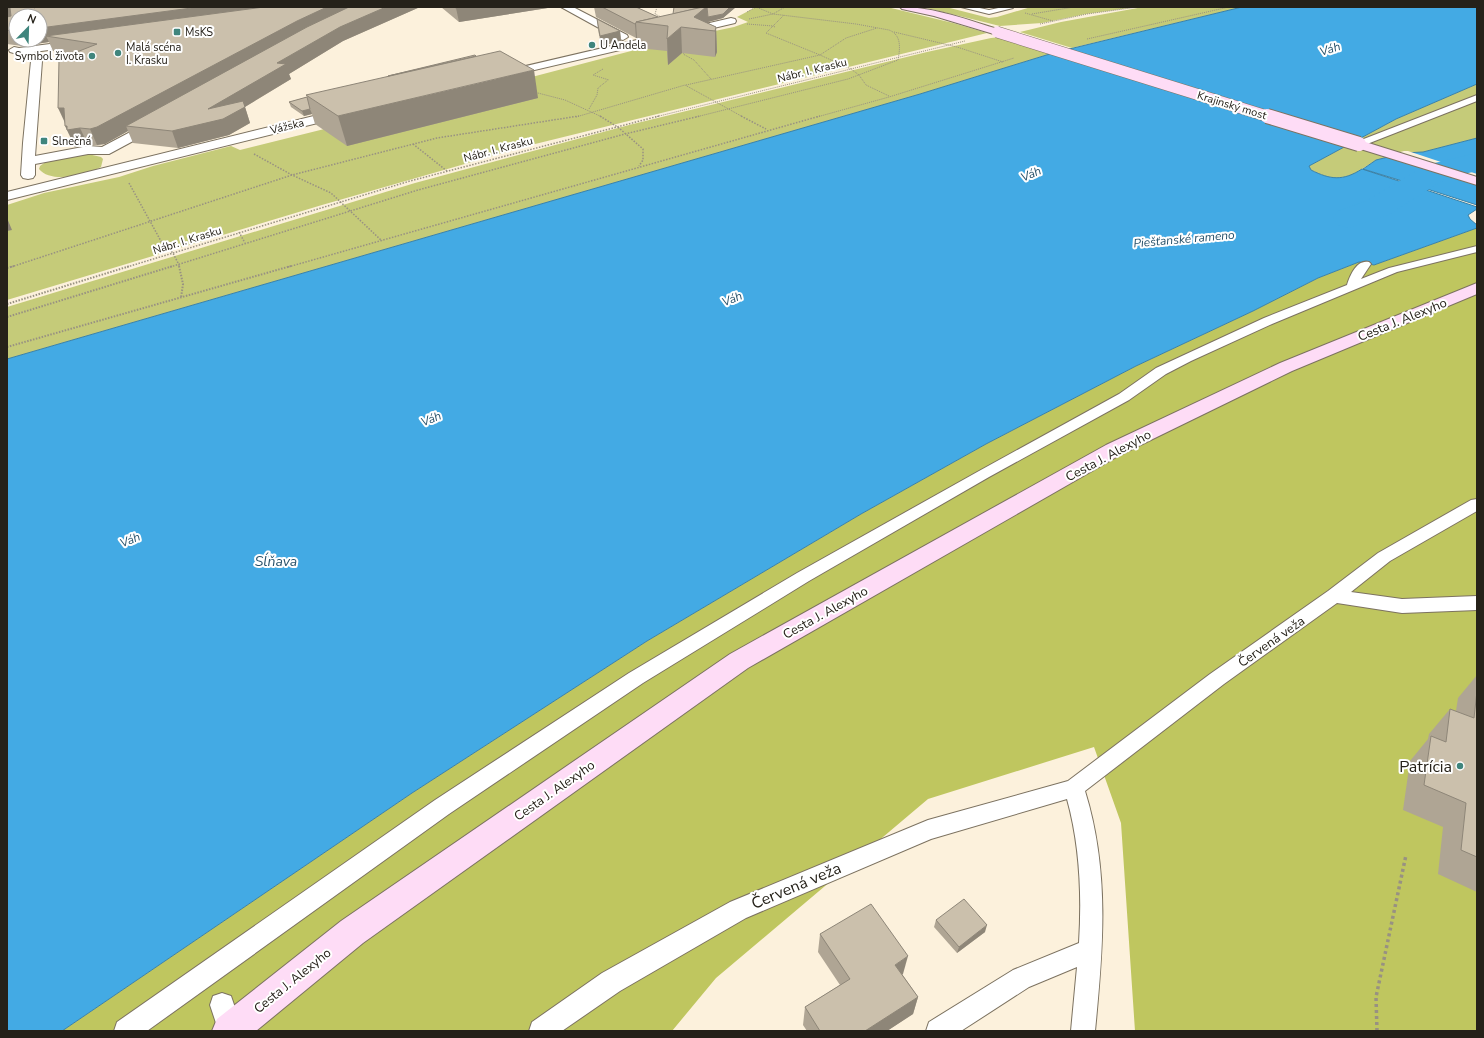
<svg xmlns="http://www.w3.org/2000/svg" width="1484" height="1038" font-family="'Nunito Sans',sans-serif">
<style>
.green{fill:#c5cb79}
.forest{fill:#bfc65f}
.water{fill:#43aae4;stroke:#3a81a7}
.pier{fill:#fcf1dc}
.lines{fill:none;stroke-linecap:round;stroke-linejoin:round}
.river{fill:#43aae4;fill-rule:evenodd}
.lane-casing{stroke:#7c7260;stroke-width:2}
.street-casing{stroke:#7c7260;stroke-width:2}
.secondary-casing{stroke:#7c7260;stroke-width:2}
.path-far3{stroke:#989182;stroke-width:1;stroke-dasharray:1 1;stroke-linecap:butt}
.path-far2{stroke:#989182;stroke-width:1.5;stroke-dasharray:1.5 1.5;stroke-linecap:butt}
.path-far1{stroke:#989182;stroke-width:2;stroke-dasharray:1.5 1.5;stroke-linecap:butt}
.path{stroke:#989182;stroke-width:3.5;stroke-dasharray:3 3;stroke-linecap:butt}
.lane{fill:#fff;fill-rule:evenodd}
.street{fill:#fff;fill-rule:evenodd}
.secondary{fill:#fedcf6;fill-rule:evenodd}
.secondary-bridge-far1-casing{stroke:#7c7260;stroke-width:12;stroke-linecap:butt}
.secondary-bridge-casing{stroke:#7c7260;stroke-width:16;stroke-linecap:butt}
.secondary-bridge-far1{stroke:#fedcf6;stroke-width:11}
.secondary-bridge{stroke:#fedcf6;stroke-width:14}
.wall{fill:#afa594;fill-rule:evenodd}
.shaded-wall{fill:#8e8678}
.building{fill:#cbc0ac;stroke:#8e8678}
.poi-dot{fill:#3f857d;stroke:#fff;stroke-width:1.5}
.labels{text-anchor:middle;stroke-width:4;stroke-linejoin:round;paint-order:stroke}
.far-poi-label{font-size:11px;fill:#252119;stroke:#fff;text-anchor:start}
.far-street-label{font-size:11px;fill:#252119;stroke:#fff}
.far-water-label{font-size:12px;font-style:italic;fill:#28526b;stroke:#fff}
.street-label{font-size:13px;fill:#252119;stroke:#fff}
.water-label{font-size:14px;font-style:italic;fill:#28526b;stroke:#fff}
.near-poi-label{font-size:16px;fill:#252119;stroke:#fff;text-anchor:end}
.near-street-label{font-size:16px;fill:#252119;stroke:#fff}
</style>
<rect width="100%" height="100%" fill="#fcf1dc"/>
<g class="green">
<path d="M756,7H887L953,23L987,33L531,145L322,205L7,300V205L44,193L119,177L153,166L231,146L240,150L497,86L631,51L633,48L734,27L748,22L737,17Z"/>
<path d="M923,7H946L989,18L997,17L1031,7H1137L1086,14L1042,23L1000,26Z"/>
<path d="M1143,7H1242L1072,48L1020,32L1061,22Z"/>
<path d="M1002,37L1053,53L920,94L7,359V307L415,183L629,125L927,52L991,38Z"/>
<path d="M1477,84V138L1423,152L1404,153L1376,160L1351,176L1337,178L1324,176L1311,170L1309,166L1396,119Z"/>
<path d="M88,154L101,157L103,159L101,167C87,175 51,184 39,169L40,166L47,161Z"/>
</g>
<path class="forest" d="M1477,228V1031H1135L1121,823L1094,747L928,799L716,978L672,1031H62L412,793L647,641L861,514L986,444L1136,366L1253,311L1318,278L1359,262L1374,265Z"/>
<g class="water">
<path d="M1242,7H1477V84L1396,119L1309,166L1311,170C1331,180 1343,181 1362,169L1411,185L1408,187L1409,189L1403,193C1409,197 1420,194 1426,190L1477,207V209L1468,215L1470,219L1477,225V228L1374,265L1359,262L1318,278L1253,311L1136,366L986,444L861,514L647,641L412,793L62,1031H7V359L920,94L1053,53Z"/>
<path d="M1477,138V205L1427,189L1429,188L1427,186L1421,184H1412L1363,169L1376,160L1404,153L1423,152Z"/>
</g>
<path class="pier" d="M1404,151H1408L1477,174V184L1385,156Z"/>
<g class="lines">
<path class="river" d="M1477,153V171L1447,178L1388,215L1349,228L1338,225L1333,218L1338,211L1366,201L1426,165Z"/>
<defs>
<g id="lane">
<path d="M961,7H975L989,10L1003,7L1013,8L989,14Z"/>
<path d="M1477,95V101L1362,146H1356L1354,144L1356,142Z"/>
<path d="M1477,246V252L1397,272L1272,324L1191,361L1166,374L1129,400L989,477L809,581L643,683L449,814L147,1031H114L117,1022L435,800L629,673L797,573L979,471L1119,394L1156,368L1264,318L1347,285C1350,275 1357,259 1369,262L1371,264L1361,279L1389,268Z"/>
<path d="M1477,499V511L1390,561L1351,592L1402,599L1477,596V610L1402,613L1337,603L1224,684L1085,791C1110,872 1103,949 1095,1031H1071L1077,967L1029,987L961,1031H926L929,1022L1013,970L1079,943C1082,895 1080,846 1067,799L931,839L746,918L620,991L562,1031H529L532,1022L602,973L730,902L928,820L1068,781L1210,674L1328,591L1378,553L1471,500Z"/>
<path d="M222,993L231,996L243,1031H218V1029L210,1005L213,996Z"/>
</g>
<g id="street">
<path d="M561,7H573L627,35L628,37L623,40L619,39Z"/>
<path d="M731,18L735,19L736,21L735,23L500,78L496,77L494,75L496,73L500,72Z"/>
<path d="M81,40L86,43L85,45L34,52L42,61L35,156L88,146L102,147L153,120H161L163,123L161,126L109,154H88L35,164V175L33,178L28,179L23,178L21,175L23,143L31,61L28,57L10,52L9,50L14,47L19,48Z"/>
<path d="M342,109L346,110L348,113L346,116L7,200V192Z"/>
</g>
<g id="secondary">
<path d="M900,7C935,7 968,20 1001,30L1002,32L997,35L934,16L902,9Z"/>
<path d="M1359,140L1477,177V185L1354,147L1353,144L1354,141Z"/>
<path d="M1477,283V294L1292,371L1120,455L748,668L363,943L256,1031H212L217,1019L341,921L730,654L1106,445L1280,363Z"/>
</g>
</defs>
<use href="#lane" class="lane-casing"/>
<use href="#street" class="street-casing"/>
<use href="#secondary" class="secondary-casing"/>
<g class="path-far3">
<path d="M657,7L655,14L661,17"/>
<path d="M1108,7L1123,8"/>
<path d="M747,12L756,7H766"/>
<path d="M1025,13L1053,21"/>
<path d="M1032,14L1074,7"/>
<path d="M749,19L773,14L785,7"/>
<path d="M747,24L773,26L766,33L820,55L846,38L877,28"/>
<path d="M1040,24L1087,14L1138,7"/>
<path d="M775,27L773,26L784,15"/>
<path d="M894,32L957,47L1003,62"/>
<path d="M1087,39L1229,7"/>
<path d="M685,52L683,54L694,60L711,79"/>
<path d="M603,69L593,75L609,80"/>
<path d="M686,85L820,55L851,69L859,75L866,85L889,96"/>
<path d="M534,92L565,100L602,117"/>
<path d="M589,109L597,95L598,88L608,80"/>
<path d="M576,117L685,85L743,117"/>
<path d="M655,117L965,41"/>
<path d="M696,117L848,79L898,60C900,49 902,35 889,30L856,24L773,14L756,7"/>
<path d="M817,117L889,97L1014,58"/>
</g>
<g class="path-far2">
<path d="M600,116L619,128L643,149V160L639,166"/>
<path d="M741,116L766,129"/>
<path d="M413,144L447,171"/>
<path d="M254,154L292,175L331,193L382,241"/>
<path d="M129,183L162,243L173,253L180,267"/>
<path d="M239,232L245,243"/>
<path d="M11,267L292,175L437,138L579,116"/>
<path d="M127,267L410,181L659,116"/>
<path d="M170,267L418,190L625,134L700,116"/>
<path d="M288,267L820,116"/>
</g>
<g class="path-far1">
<path d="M179,266L183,284L181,298"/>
<path d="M7,268L14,266"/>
<path d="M7,304L130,266"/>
<path d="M7,317L173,266"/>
<path d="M7,347L291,266"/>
</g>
<path class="path" d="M1377,1031L1376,997L1406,855"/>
<use href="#lane" class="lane"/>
<use href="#street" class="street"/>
<use href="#secondary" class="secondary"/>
<defs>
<path id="secondary-bridge-far1" d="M997,32L1270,117"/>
<path id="secondary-bridge" d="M1267,116L1359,144"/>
</defs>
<use href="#secondary-bridge-far1" class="secondary-bridge-far1-casing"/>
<use href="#secondary-bridge" class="secondary-bridge-casing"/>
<use href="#secondary-bridge-far1" class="secondary-bridge-far1"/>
<use href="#secondary-bridge" class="secondary-bridge"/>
</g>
<g class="wall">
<path d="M7,7L347,8L349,7H420L343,41L289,74L291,79L245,107L250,123L229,135L178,148L133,143L128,131L105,144L97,145H88L75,147L73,143H72V54L53,51L49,42L22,46L7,44ZM16,16L40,40H16Z"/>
<path d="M441,7H554L459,22Z"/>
<path d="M594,7H636L658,17L673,14L674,7H736L723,18L708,22V23L716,27L717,52L715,57L682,53L668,65L667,51L638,48L637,38H636L596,17Z"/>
<path d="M597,19L620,31L621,41L601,46L598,29Z"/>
<path d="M306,95L538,98L347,146L315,124L312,114L304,116L291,107L289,102L307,97Z"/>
<path d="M1477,675V892L1438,874L1443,827L1403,810L1410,761L1428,739L1429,734L1450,709L1456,711L1458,698Z"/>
<path d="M936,920L985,932L957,953L934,927Z"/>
<path d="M820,934L903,974H902L918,997L913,1014L887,1031H807L803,1025L805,1007L840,985L818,952Z"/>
</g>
<g class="shaded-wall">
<path d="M199,7H302L46,36L49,42L22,46L19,40H40V28Z"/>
<path d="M327,7H347L346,14L126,126L128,131L105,144L97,145L90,129L297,21Z"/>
<path d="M386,7H420L343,41L289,74L291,79L243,108L245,107L250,123L229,135L178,148L172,131L208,109L277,63L340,27Z"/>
<path d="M465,7H554L459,22L456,8Z"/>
<path d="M706,7H707L708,17L723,14L730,7H736L723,18L708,22V30L694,29V25L684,27H681L682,53L668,65L667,39L679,29L672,30V25L694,20V17Z"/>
<path d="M10,8L16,20L7,25V9Z"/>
<path d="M636,23L637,38H636L635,24Z"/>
<path d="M716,27L717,52L715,57V31Z"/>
<path d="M620,31L621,41L601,46L600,36Z"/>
<path d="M534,70L538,98L347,146L338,116Z"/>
<path d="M58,108H64L66,125Z"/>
<path d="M310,109L312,114L304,116L302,111Z"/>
<path d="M65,126H67L80,128L88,145L75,147Z"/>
<path d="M7,218L12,230L7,231Z"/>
<path d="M987,925L985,932L957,953L959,947Z"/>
<path d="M908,956L903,974L891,982L895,965Z"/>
<path d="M918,997L913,1014L887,1031H865Z"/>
</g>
<g class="building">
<path d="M7,7H34V8L36,7H199L40,28V16H16V32H15L7,30V17L11,16L10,8L7,9Z"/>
<path d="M264,7H327L297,21L97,127L90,129L80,128L67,130V126H65L64,108H58L59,59L97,44L46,36Z"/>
<path d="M349,7H386L340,27L277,63L286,64L208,109L243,101L245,107L223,119L172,131L126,126L307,27Z"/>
<path d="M454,7H465L456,8Z"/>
<path d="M602,7H636L658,17L636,22V23L635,24Z"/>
<path d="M674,7H703L673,14Z"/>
<path d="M703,7H706L694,17L716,27L715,31L681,27L667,39L668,26L636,22Z"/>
<path d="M707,7H730L723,14L708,17Z"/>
<path d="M597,19L620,31L600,36Z"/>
<path d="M500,51L534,70L338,116L306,95Z"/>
<path d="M475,55L476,56L388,76Z"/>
<path d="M307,97L310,109L302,111L289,102Z"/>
<path d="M1477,691V857L1461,850L1466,803L1424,785L1431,736L1446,742L1450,709L1474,718Z"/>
<path d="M964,899L987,925L959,947L936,920Z"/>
<path d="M871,904L908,956L895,965L918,997L865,1031H820L805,1007L850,979L820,934Z"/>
</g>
<g class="poi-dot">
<rect x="173" y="28" width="8" height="8" rx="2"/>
<circle cx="592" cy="45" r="4"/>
<circle cx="118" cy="53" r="4"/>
<circle cx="92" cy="56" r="4"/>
<rect x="40" y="137" width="8" height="8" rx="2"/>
<circle cx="1460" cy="766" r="4"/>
</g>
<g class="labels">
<g class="far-poi-label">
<text x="185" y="36">MsKS</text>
<text x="600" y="49">U Andela</text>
<text x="126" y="51">Malá scéna<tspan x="126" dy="13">I. Krasku</tspan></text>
<text x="84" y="60" text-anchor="end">Symbol života</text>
<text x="52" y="145">Slnečná</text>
</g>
<g class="far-street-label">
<text transform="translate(812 70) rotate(-14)" y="4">Nábr. I. Krasku</text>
<text transform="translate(1232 105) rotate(17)" y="4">Krajinský most</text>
<text transform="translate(287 126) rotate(-14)" y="4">Vážska</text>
<text transform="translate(498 149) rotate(-15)" y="4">Nábr. I. Krasku</text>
<text transform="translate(187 240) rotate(-17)" y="4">Nábr. I. Krasku</text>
</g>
<g class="far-water-label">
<text transform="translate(1330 49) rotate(-18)" y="4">Váh</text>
<text transform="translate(1031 174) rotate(-23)" y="4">Váh</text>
<text transform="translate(1184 239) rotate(-5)" y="4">Piešťanské rameno</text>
<text transform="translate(732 299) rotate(-22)" y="4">Váh</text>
<text transform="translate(431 419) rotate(-22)" y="4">Váh</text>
<text transform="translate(130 540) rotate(-22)" y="4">Váh</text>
</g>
<g class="street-label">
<text transform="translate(1402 319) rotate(-22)" y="5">Cesta J. Alexyho</text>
<text transform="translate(1108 455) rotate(-28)" y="5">Cesta J. Alexyho</text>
<text transform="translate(825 612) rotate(-29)" y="5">Cesta J. Alexyho</text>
<text transform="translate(1271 641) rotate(-35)" y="5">Červená veža</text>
<text transform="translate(554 790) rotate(-35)" y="5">Cesta J. Alexyho</text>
<text transform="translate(292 980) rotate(-39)" y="5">Cesta J. Alexyho</text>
</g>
<g class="water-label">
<text x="276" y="566">Sĺňava</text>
</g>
<g class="near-poi-label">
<text x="1452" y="772">Patrícia</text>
</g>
<g class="near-street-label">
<text transform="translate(796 885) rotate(-23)" y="6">Červená veža</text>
</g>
</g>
<rect width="1484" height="1038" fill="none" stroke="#252119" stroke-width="16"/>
<g transform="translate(28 28) rotate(23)"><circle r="19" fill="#ffffff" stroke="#a8a6a3"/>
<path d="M0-3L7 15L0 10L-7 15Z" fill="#3f857d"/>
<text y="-6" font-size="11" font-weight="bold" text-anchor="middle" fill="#252119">N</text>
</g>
</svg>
